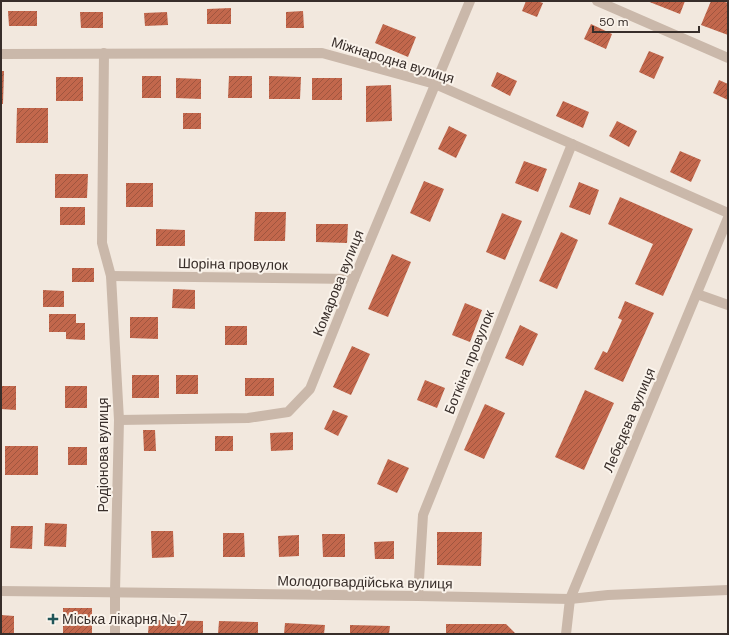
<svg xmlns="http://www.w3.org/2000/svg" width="729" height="635" font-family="'DM Sans',sans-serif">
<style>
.building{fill:url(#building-hatch)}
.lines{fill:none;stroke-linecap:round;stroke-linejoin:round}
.minor{stroke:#cab8aa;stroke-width:10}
.poi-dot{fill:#205558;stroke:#faf3eb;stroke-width:1.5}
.labels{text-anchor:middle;stroke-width:4;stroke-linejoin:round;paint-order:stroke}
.street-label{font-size:14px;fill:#382e2a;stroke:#faf3eb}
.poi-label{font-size:14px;fill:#382e2a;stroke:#faf3eb;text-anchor:start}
</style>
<defs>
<pattern id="building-hatch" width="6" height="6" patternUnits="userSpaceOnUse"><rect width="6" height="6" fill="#c2674c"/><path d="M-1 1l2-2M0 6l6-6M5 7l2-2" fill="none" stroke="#9f553f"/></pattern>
</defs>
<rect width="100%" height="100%" fill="#f2e8de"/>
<g class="building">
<path d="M526,1H537L543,3L537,17L522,11Z"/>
<path d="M647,1H685L680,14Z"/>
<path d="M711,1H722L728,3V35L701,25Z"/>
<path d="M231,8V24H207V9Z"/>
<path d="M8,11H37V26H9Z"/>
<path d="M303,11L304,28H286V12Z"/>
<path d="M80,12H103V28H81Z"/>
<path d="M167,12L168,25L145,26L144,13Z"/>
<path d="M383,24L416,37L408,57L375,43Z"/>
<path d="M591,24L612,34L606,49L584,39Z"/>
<path d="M649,51L664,57L654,79L639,72Z"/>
<path d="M1,71H4L3,104H1Z"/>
<path d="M497,72L517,81L510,96L491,86Z"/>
<rect x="142" y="76" width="19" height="22"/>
<path d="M229,76H252V98H228Z"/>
<path d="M269,76L301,77L300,99H269Z"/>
<rect x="56" y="77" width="27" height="24"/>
<path d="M176,78L201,79V99L176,98Z"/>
<rect x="312" y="78" width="30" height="22"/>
<path d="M719,80L728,84V100L713,93Z"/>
<path d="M391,85L392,121L366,122V86Z"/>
<path d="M563,101L589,112L583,128L556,116Z"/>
<path d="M17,108H48V143H16Z"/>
<rect x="183" y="113" width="18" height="16"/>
<path d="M617,121L637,131L629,147L609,136Z"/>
<path d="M449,126L467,135L456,158L438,149Z"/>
<path d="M680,151L701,160L691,182L670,172Z"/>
<path d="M524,161L547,169L538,192L515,183Z"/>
<path d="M55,174H88L87,198H55Z"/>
<path d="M424,181L444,189L430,222L410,213Z"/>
<path d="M579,182L599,190L590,215L569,207Z"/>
<rect x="126" y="183" width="27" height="24"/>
<path d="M620,197L693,229L663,296L635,284L653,244L608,224Z"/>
<rect x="60" y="207" width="25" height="18"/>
<path d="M255,212H286L285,241H254Z"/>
<path d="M502,213L522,221L505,260L486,252Z"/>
<path d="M316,224H348L347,243L316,242Z"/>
<path d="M156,229L185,230V246H156Z"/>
<path d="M561,232L578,240L557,289L539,281Z"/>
<path d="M392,254L411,262L388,317L368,309Z"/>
<rect x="72" y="268" width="22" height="14"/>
<path d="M173,289L195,290V309L172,308Z"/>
<path d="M43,290L64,291V307H43Z"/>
<path d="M625,301L654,313L623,382L594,369L603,351L607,353L622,320L618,318Z"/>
<path d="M465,303L482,310L470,342L452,335Z"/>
<path d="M49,314H76V323H85V340L66,339V332H49Z"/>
<path d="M130,317H158V339L130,338Z"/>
<path d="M520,325L538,334L523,366L505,358Z"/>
<rect x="225" y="326" width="22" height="19"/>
<path d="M352,346L370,354L351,395L333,387Z"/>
<rect x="132" y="375" width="27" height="23"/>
<rect x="176" y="375" width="22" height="19"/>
<rect x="245" y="378" width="29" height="18"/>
<path d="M425,380L445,388L437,408L417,400Z"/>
<path d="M1,386H16V410L1,409Z"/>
<rect x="65" y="386" width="22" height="22"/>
<path d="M585,390L614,403L584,470L555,457Z"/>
<path d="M485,404L505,413L484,459L464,450Z"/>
<path d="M333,410L348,416L338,436L324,429Z"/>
<path d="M143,430H155L156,451H144Z"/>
<path d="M293,432V450L271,451L270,433Z"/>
<rect x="215" y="436" width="18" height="15"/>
<rect x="5" y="446" width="33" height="29"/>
<rect x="68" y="447" width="19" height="18"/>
<path d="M388,459L409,468L397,493L377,484Z"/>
<path d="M45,523L67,524L66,547L44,546Z"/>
<path d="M11,526H33L32,549L10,548Z"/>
<path d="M151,531H173L174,557L152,558Z"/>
<path d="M437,532H482L481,566L437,565Z"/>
<path d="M223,533H244L245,557H223Z"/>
<path d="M322,534H345V557H323Z"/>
<path d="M299,535V556L279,557L278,536Z"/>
<path d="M394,541V559H375L374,542Z"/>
<rect x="63" y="608" width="29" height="26"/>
<path d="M1,615L14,616V634H1Z"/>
<path d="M149,620L203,621V634H148Z"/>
<path d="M219,621L258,622V634H218Z"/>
<path d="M285,623L325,625L324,634H284Z"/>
<path d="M446,624H506L516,634H446Z"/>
<path d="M350,625L390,626L389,634H350Z"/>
</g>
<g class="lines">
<g class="minor">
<path d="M597,1L728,58"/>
<path d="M104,53L102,243L111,276L119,420L115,592V634"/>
<path d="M1,54L322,53L435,84L572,144L728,213"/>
<path d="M111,276L354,279"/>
<path d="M697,294L728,305"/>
<path d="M119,420L248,418L288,412L310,389L354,279L470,1"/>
<path d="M1,591L418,596L570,599L608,595L728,590"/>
<path d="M418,596L423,515L572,144"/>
<path d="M566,634L570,599L728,218"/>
</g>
</g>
<path class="poi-dot" d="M51 613h4v4h4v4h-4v4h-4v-4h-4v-4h4z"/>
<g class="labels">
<g class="street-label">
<text transform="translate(393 60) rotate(17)" y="5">Міжнародна вулиця</text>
<text transform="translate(233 264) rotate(1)" y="5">Шоріна провулок</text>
<text transform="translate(338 283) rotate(-68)" y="5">Комарова вулиця</text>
<text transform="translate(469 362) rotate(-68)" y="5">Боткіна провулок</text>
<text transform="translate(629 420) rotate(-67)" y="5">Лебедєва вулиця</text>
<text transform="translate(103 455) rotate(-90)" y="5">Родіонова вулиця</text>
<text transform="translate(365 582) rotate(1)" y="5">Молодогвардійська вулиця</text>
</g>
<g class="poi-label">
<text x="62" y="624">Міська лікарня № 7</text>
</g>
</g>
<rect width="729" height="635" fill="none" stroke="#382e2a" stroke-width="4"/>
<path d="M593 26v6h106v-6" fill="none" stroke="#382e2a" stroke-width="2"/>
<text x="599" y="26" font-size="12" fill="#382e2a" stroke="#faf3eb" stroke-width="3" paint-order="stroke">50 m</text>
</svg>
